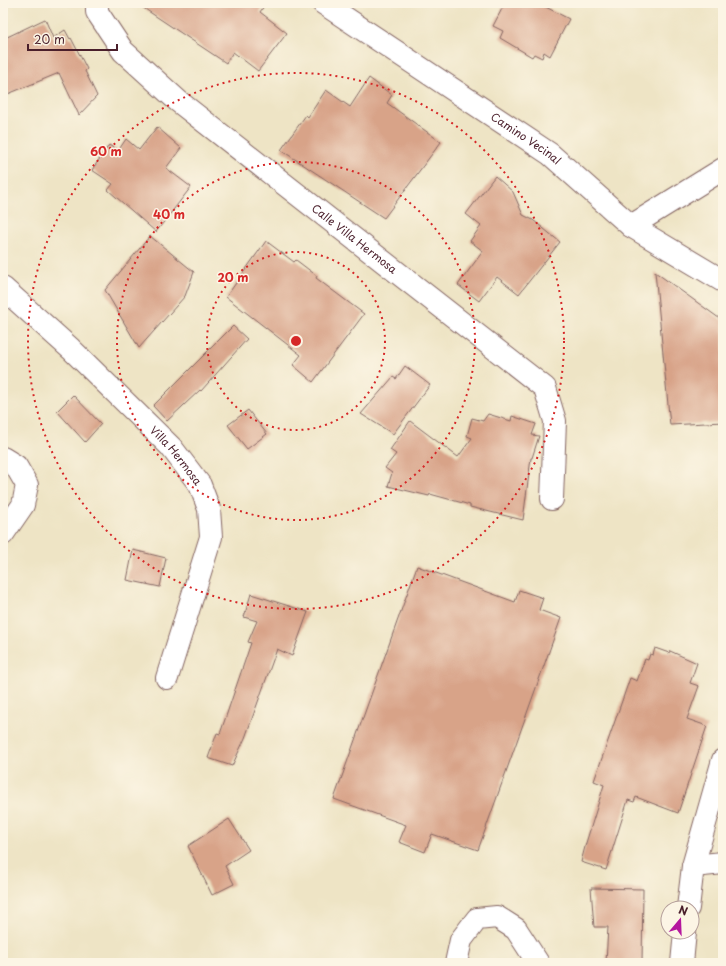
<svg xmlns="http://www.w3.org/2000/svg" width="726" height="966" font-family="'Playpen Sans',sans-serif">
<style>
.building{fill:#d8a388}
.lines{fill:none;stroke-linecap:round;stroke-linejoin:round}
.minor-casing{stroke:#836461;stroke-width:24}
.minor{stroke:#fff;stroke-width:22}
.ring{fill:none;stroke:#d62828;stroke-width:2;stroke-dasharray:2 4}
.labels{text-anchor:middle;stroke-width:3;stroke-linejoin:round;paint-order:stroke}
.street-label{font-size:11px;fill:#4a1f2b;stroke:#fcf5e5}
.centre{fill:#d62828;stroke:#fcf5e5;stroke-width:2}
.ring-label{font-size:12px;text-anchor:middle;font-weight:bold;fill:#d62828;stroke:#fcf5e5;stroke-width:3;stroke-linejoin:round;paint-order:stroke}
</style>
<rect width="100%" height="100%" fill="#fcf5e5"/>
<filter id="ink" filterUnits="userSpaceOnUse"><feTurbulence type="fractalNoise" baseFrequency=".025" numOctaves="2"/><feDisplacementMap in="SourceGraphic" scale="8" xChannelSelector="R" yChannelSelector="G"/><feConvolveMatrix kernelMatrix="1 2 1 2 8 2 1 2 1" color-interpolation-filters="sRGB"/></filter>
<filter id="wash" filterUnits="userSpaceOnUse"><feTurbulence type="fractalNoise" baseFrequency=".012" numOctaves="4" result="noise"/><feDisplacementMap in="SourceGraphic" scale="16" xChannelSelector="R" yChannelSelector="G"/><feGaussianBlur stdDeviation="0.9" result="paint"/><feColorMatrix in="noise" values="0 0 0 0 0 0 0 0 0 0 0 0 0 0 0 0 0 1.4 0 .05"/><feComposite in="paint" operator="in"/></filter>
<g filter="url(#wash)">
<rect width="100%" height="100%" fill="#eee4c5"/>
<g id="blocks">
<g class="building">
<path d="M136,3H266L260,12L287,33L258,71L233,52L226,63Z"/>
<path d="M505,3H538L569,19L550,56L544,52L542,58L534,54L532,57L500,38L503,31L493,26Z"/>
<path d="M45,19L53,38L65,30L70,39L71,38L87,69L85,71L97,96L79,115L59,73L3,96V39Z"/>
<path d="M369,78L392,95L387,103L441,142L384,218L281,150L306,115L308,117L326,90L350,107Z"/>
<path d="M157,127L181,148L166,168L191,187L156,232L108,190L113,184L92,170L109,145L118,151L126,139L139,150Z"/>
<path d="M495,176L513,192L523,215L533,220L560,242L519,294L497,277L479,301L458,285L483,251L470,241L481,226L466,214Z"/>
<path d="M150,236L194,272L185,296L139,348L105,290Z"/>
<path d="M266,241L294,262L296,260L317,276L316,278L364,314L313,382L293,365L301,355L226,297Z"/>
<path d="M655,272L723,321V422L670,425Z"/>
<path d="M233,326L247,339L201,391L200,390L167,421L153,406Z"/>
<path d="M405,366L430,385L393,434L361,414L393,377L396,379Z"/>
<path d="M73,395L101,424L85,442L57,411Z"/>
<path d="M248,410L267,434L247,449L228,425Z"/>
<path d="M488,414L511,421L512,416L536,424L532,435L539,436L532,458H531L523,520L470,507V505L430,494L429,496L388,486L392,473L385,468L396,454L390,450L410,421L458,457L472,438L467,436L472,418L483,421Z"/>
<path d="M133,550L166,558L160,587L127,580Z"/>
<path d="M417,566L515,602L519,590L543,598L539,610L561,618L478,850L432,834L425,852L399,842L406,825L334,799Z"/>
<path d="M251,594L308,612L292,656L277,649L245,738L232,766L208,758L217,733L220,734L251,643L248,642L257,621L244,617Z"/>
<path d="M655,648L669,653L670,651L697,663L690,683L699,686L687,719L707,726L678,813L636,797L634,802L628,800L606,870L581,862L586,843L604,785L594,781L630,678L637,681L645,659L648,660L650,654L653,655Z"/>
<path d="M229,819L249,850L225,866L234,884L212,895L188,846Z"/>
<path d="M591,888L643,889L642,963H606L608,927H594Z"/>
</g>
</g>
</g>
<g filter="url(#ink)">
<use href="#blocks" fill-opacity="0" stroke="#836461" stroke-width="1"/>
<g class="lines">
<defs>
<g id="minor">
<path id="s1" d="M97,3V12L123,51L178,101L545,388L555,421L552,499"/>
<path id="s2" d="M323,3L550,154L631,226L723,281"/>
<path d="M631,226L723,169"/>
<path id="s3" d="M3,288L71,349L171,447L200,485L209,509L211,537L167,678"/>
<path d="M3,458L16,466L27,485L23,505L3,534"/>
<path d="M693,866L723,863"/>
<path d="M688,908L693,866L723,760"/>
<path d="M456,963L461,940L477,919L497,917L516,929L538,963"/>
<path d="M682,963L685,932"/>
</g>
</defs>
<use href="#minor" class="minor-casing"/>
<use href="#minor" class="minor"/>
</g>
</g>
<g class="ring">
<circle cx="296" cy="341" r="89"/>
<circle cx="296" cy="341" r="179"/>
<circle cx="296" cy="341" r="268"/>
</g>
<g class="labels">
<g class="street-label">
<text dy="4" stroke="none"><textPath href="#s2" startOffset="244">Camino Vecinal</textPath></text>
<text dy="4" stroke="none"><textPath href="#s1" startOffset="354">Calle Villa Hermosa</textPath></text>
<text dy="4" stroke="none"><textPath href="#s3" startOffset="241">Villa Hermosa</textPath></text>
</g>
</g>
<circle cx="296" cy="341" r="6" class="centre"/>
<g class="ring-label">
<text x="106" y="156">60 m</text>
<text x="169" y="219">40 m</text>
<text x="233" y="282">20 m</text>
</g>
<rect width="726" height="966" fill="none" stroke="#fcf5e5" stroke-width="16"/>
<g transform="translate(680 920) rotate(19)"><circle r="19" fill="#fcf5e5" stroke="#b59f9b"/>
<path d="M0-3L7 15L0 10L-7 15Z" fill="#b5179e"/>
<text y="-6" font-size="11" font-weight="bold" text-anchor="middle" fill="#4a1f2b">N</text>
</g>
<path d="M28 44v6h89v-6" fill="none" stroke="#4a1f2b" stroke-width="2"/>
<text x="34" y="44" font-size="12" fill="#4a1f2b" stroke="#fcf5e5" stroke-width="3" paint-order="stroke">20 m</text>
</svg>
